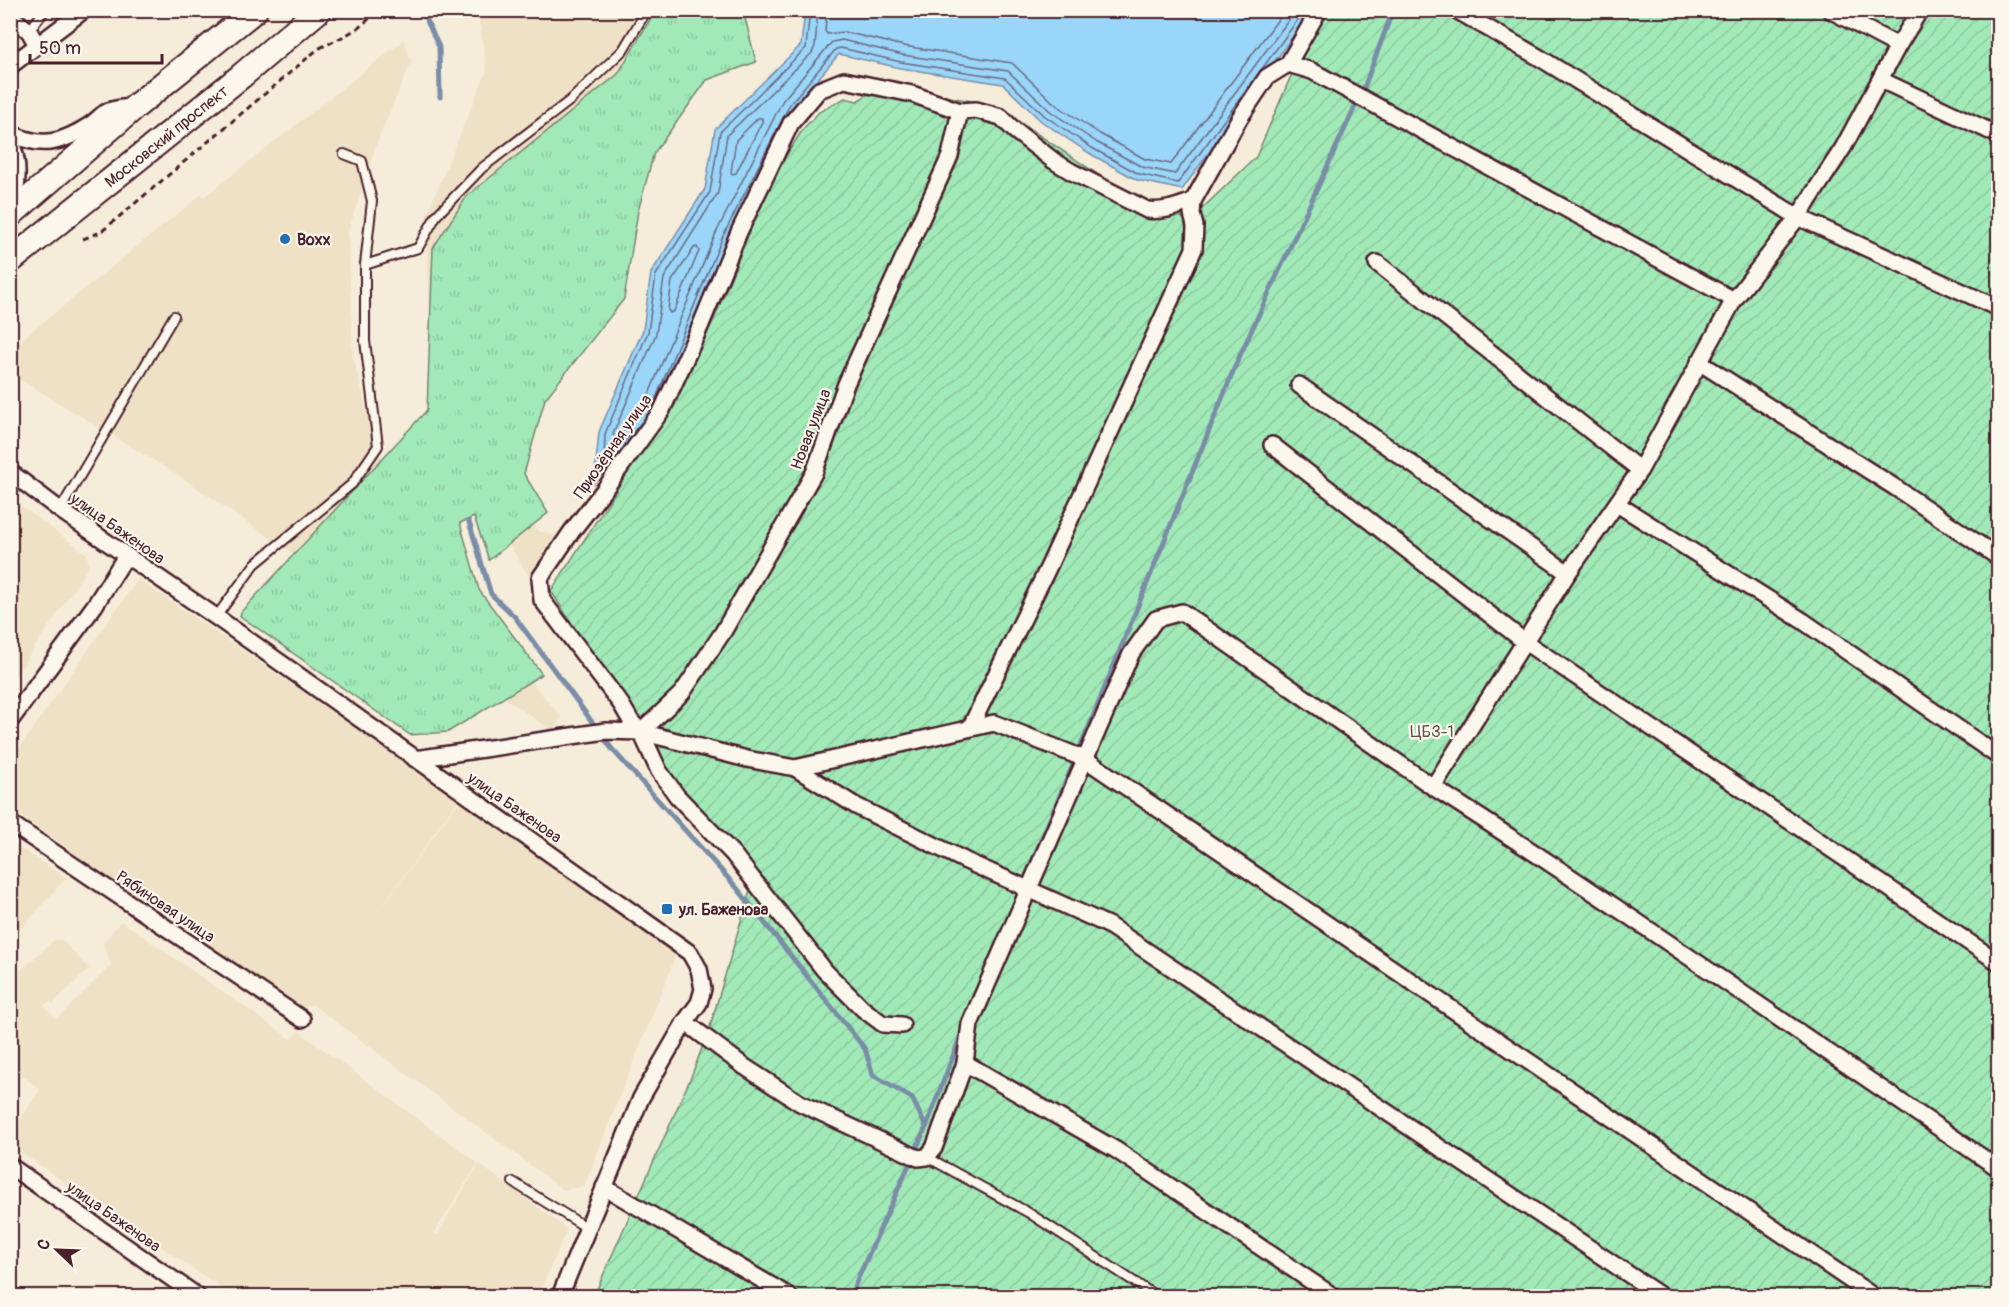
<svg xmlns="http://www.w3.org/2000/svg" width="2009" height="1307" font-family="Pangolin,sans-serif">
<style>
.built{fill:#eee1c5}
.grass{fill:url(#grass-tufts);stroke:#768472;stroke-width:1.5}
.garden{fill:url(#garden-furrows);stroke:#768472;stroke-width:1.5}
.water{fill:#9ad6fa;stroke:#7a8da7;stroke-width:1.5}
.lines{fill:none;stroke-linecap:round;stroke-linejoin:round}
.shore{stroke:#6a687e;stroke-width:1.5}
.stream{stroke:#7a8da7;stroke-width:5}
.service-casing{stroke:#4a1f2b;stroke-width:12}
.minor-casing{stroke:#4a1f2b;stroke-width:20}
.primary-casing{stroke:#4a1f2b;stroke-width:28}
.path{stroke:#4a1f2b;stroke-width:3;stroke-dasharray:6 4.5;stroke-linecap:butt}
.service{stroke:#fbf7ec;stroke-width:8}
.minor{stroke:#fbf7ec;stroke-width:15}
.primary{stroke:#fbf7ec;stroke-width:24}
.poi-dot{fill:#1f6fb2;stroke:#fbf7ec;stroke-width:2}
.labels{text-anchor:middle;stroke-width:4.5;stroke-linejoin:round;paint-order:stroke}
.street-label{font-size:16px;fill:#4a1f2b;stroke:#fbf7ec}
.poi-label{font-size:16px;font-weight:bold;fill:#4a1f2b;stroke:#fbf7ec;text-anchor:start}
.park-label{font-size:16px;fill:#60524e;stroke:#fbf7ec}
</style>
<defs>
<pattern id="grass-tufts" width="24" height="20" patternUnits="userSpaceOnUse" patternTransform="scale(1.5)"><rect width="24" height="20" fill="#a1eab8"/><path d="M3 7l-1-3M5 7V3M7 7l1-3M15 17l-1-3M17 17v-4M19 17l1-3" fill="none" stroke="#8cc89e"/></pattern>
<pattern id="garden-furrows" width="10" height="10" patternUnits="userSpaceOnUse" patternTransform="scale(1.5)"><rect width="10" height="10" fill="#a1eab8"/><path d="M-1 1l2-2M0 10L10 0M9 11l2-2" fill="none" stroke="#8cc89e"/></pattern>
</defs>
<rect width="100%" height="100%" fill="#f5edda"/>
<filter id="ink" filterUnits="userSpaceOnUse"><feTurbulence type="fractalNoise" baseFrequency=".0167" numOctaves="2"/><feDisplacementMap in="SourceGraphic" scale="12" xChannelSelector="R" yChannelSelector="G"/><feConvolveMatrix kernelMatrix="1 2 1 2 8 2 1 2 1" color-interpolation-filters="sRGB"/></filter>
<g filter="url(#ink)">
<g class="built">
<path d="M478,11H690L506,491L539,531L571,540L537,590L436,423L425,219L487,70Z"/>
<path d="M404,40L411,62L378,140L348,231L353,356L376,448L467,604L561,717L553,731L181,477L11,374L10,349L202,194L204,197Z"/>
<path d="M11,499L87,554L89,566L11,683Z"/>
<path d="M138,579L459,799L363,933L460,800L677,953L584,1186L564,1190L312,1004L299,1009L11,809V760Z"/>
<path d="M11,842L66,878L11,940Z"/>
<path d="M121,921L292,1040L298,1031L478,1163L434,1233L437,1235L479,1164L567,1229L538,1296H234L11,1146V1133L40,1090L16,1070L11,1076V966L18,973L54,940H62L89,969L53,1003L51,1000L44,1006L57,1019L111,965L103,943Z"/>
</g>
<path class="grass" d="M655,11H746L745,18L756,62L707,80L654,153L638,211L624,299L545,399L524,474L548,513L489,560L474,517L460,523L479,590L542,674L448,732L410,735L240,616L241,612L427,410L433,248L467,196L618,74Z"/>
<path class="garden" d="M1319,11H1998V1296H594L691,1077L710,1027L750,890L641,732L551,591L673,403L715,317L754,221L779,167L803,129L819,112L845,98L857,101L884,85L994,105L1102,177L1189,221L1256,157Z"/>
<path class="water" d="M805,11H1311L1182,190L1137,180L1089,153L1041,121L1003,84L900,68L839,54L795,106L728,239L654,418L594,483L599,432L643,330L651,273L705,189L715,129L801,45Z"/>
<g class="lines">
<g class="shore">
<path d="M818,10L815,46L812,53L727,135L718,193L664,278L656,334L613,434L615,438L618,437L642,411L716,233L783,100L832,42L842,40L903,55L1008,71L1050,111L1096,142L1142,167L1175,174L1296,10"/>
<path d="M827,10L825,31L827,34L844,32L904,46L1012,63L1055,104L1100,134L1145,159L1171,164L1285,10"/>
<path d="M758,118H762V122L736,173L732,174L731,172L736,140Z"/>
<path d="M697,247L699,251L674,311L670,313L668,310L672,281L694,248Z"/>
<path d="M651,410L723,236L790,104L836,49L841,48L901,62L1005,78L1045,116L1092,148L1139,174L1178,183L1305,10"/>
<path d="M641,423L608,460H604L605,434L648,332L656,275L710,192L720,132L806,48L810,10"/>
</g>
<g class="stream">
<path d="M422,10L439,47L440,97"/>
<path d="M469,522L491,594L515,617L612,749L737,888L865,1049L873,1075L912,1098L926,1127"/>
<path d="M1015,902L1088,729L1236,364L1365,85L1393,10"/>
<path d="M850,1296L926,1127L963,1030"/>
</g>
<defs>
<g id="service">
<path d="M29,31L45,10"/>
<path d="M10,47L21,58"/>
<path d="M344,154L362,161L372,201L365,265"/>
<path d="M60,510L174,316"/>
<path d="M216,617L255,564L352,484L378,446L365,341V265L418,248L436,216L482,168L572,99L623,50L647,10"/>
<path d="M927,1157L1029,1213L1156,1296"/>
<path d="M513,1182L587,1228"/>
</g>
<g id="minor">
<path d="M1456,10L1540,58L1798,217L1998,308"/>
<path d="M1830,10L1898,46"/>
<path d="M10,16L29,31L37,45"/>
<path d="M1288,64L1319,10"/>
<path d="M10,66L84,10"/>
<path d="M1881,80L1998,135"/>
<path d="M10,133C42,149 62,143 90,125C96,121 100,116 105,113C112,108 125,108 133,107"/>
<path d="M10,140C20,162 19,187 10,210"/>
<path d="M1377,263L1640,470"/>
<path d="M1699,362L1896,488L1998,557"/>
<path d="M1299,385L1568,573"/>
<path d="M1272,445L1525,642L1998,962"/>
<path d="M10,472L60,510L216,617L690,953L699,969L703,989L699,1003L685,1022L641,1098L560,1296"/>
<path d="M1617,504L1803,621L1998,756"/>
<path d="M10,721L95,605L126,556"/>
<path d="M970,728L1048,568L1194,249L1195,226L1192,214L1193,201L1239,119L1267,77L1288,64L1312,71L1734,300"/>
<path d="M641,732L682,693L723,632L814,473L846,384L950,156L960,111L976,110L1001,117L1014,130L1054,161L1072,172L1147,210C1164,212 1176,207 1193,201"/>
<path d="M415,759L606,731L641,732L747,759L795,768L994,723L1085,759L1873,1296"/>
<path d="M795,768L856,806L966,861L1108,925L1661,1296"/>
<path d="M1433,787C1625,910 1810,1041 1998,1168"/>
<path d="M10,823L302,1019"/>
<path d="M685,1022L745,1067L800,1103L918,1158L927,1157L934,1148L965,1063L970,1024L1131,654L1156,619L1182,612L1433,787L1568,573L1640,470L1734,300L1798,217L1843,148L1898,46L1920,10"/>
<path d="M902,1025L883,1024L863,1009L825,971L733,854L677,796L659,771L641,732L631,721L621,704L542,600L540,578L572,531L604,490L662,410L700,327L739,232L791,123L819,90L844,80L912,94L960,111"/>
<path d="M965,1063L1116,1150L1333,1296"/>
<path d="M10,1166L197,1296"/>
<path d="M604,1187L789,1296"/>
</g>
<g id="primary">
<path d="M10,215L136,106L255,10"/>
<path id="s1" d="M10,261L240,77L319,10"/>
</g>
</defs>
<use href="#service" class="service-casing"/>
<use href="#minor" class="minor-casing"/>
<use href="#primary" class="primary-casing"/>
<path class="path" d="M83,239L101,232L318,49C335,40 367,28 375,10"/>
<use href="#service" class="service"/>
<use href="#minor" class="minor"/>
<use href="#primary" class="primary"/>
</g>
</g>
<g class="poi-dot">
<circle cx="285" cy="239" r="6"/>
<rect x="661" y="903" width="12" height="12" rx="3"/>
</g>
<g class="labels">
<g class="street-label">
<text dy="6" stroke="none"><textPath href="#s1" startOffset="200">Московский проспект</textPath></text>
<text transform="translate(810 429) rotate(-69)" y="6">Новая улица</text>
<text transform="translate(612 446) rotate(-55)" y="6">Приозёрная улица</text>
<text transform="translate(118 528) rotate(35)" y="6">улица Баженова</text>
<text transform="translate(515 807) rotate(35)" y="6">улица Баженова</text>
<text transform="translate(166 906) rotate(34)" y="6">Рябиновая улица</text>
<text transform="translate(114 1216) rotate(35)" y="6">улица Баженова</text>
</g>
<g class="poi-label">
<text x="297" y="245">Boxx</text>
<text x="679" y="915">ул. Баженова</text>
</g>
<g class="park-label">
<text x="1432" y="737">ЦБЗ-1</text>
</g>
</g>
<rect width="2009" height="1307" fill="none" stroke="#fbf7ec" stroke-width="36"/>
<rect x="18" y="18" width="1973" height="1271" fill="none" stroke="#4a1f2b" stroke-width="2" filter="url(#ink)"/>
<g transform="translate(57 1250) rotate(293)" stroke="#fbf7ec" stroke-width="4.5" paint-order="stroke">
<path d="M0-4.5L10 22L0 15L-10 22Z" fill="#4a1f2b"/>
<text y="-9" font-size="16" font-weight="bold" text-anchor="middle" fill="#4a1f2b">С</text>
</g>
<path d="M30 54v9h132v-9" fill="none" stroke="#4a1f2b" stroke-width="3"/>
<text x="39" y="54" font-size="18" fill="#4a1f2b" stroke="#fbf7ec" stroke-width="4.5" paint-order="stroke">50 m</text>
</svg>
